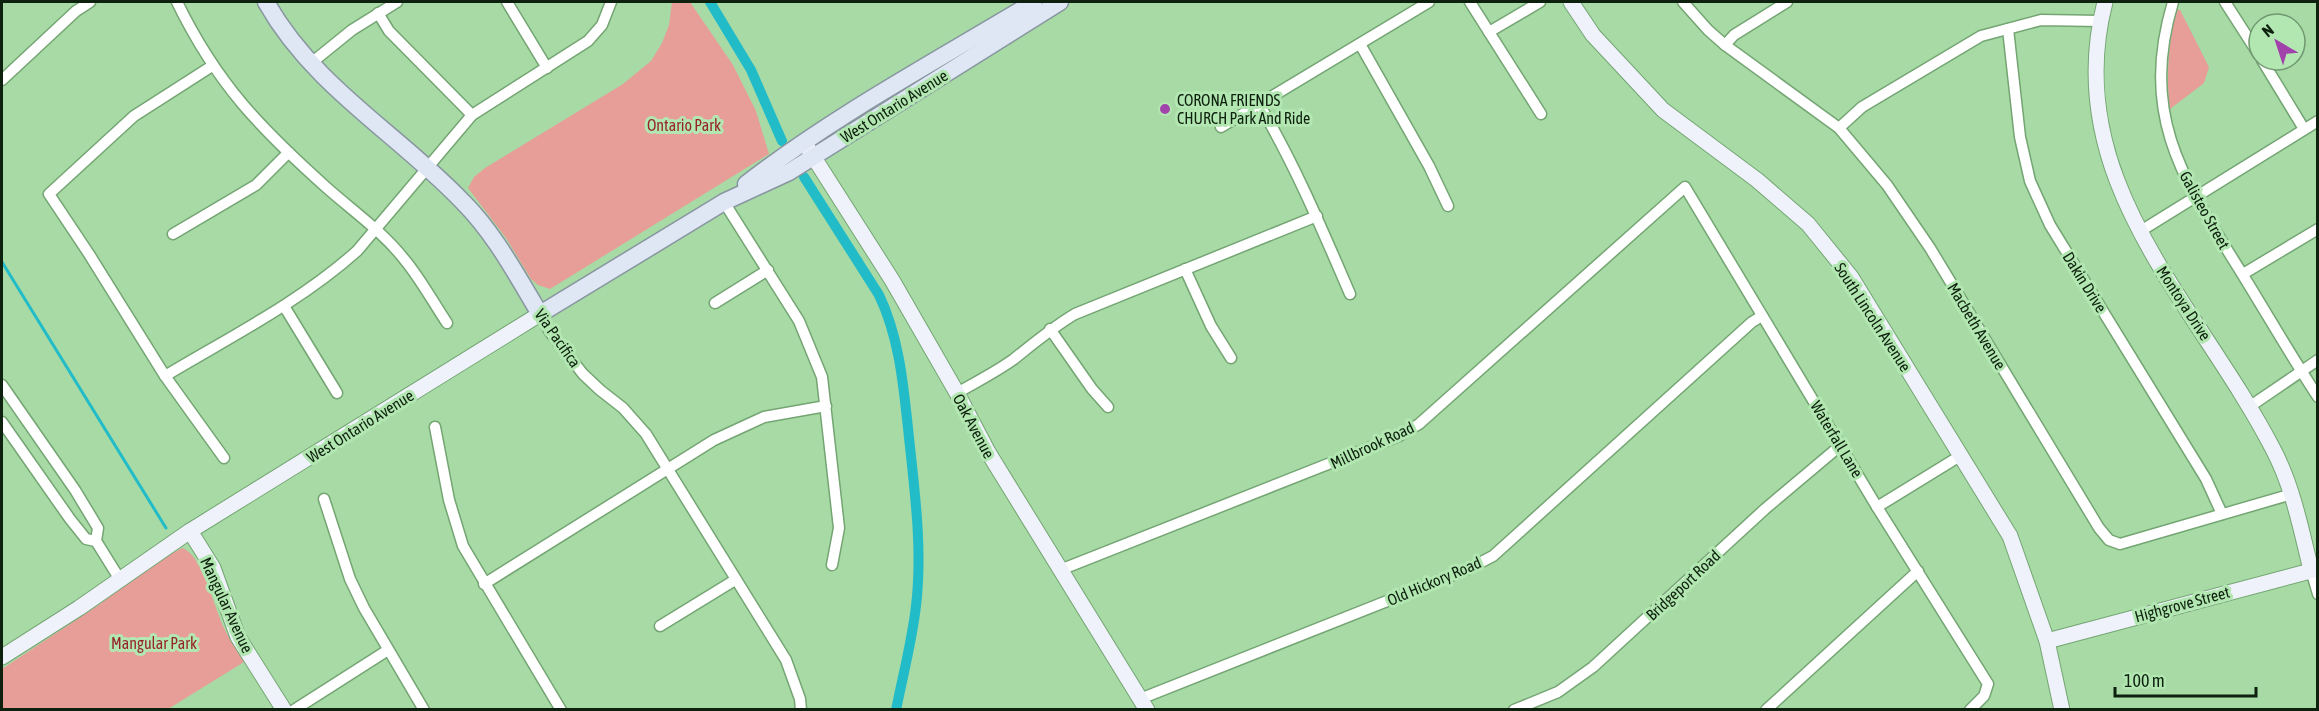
<svg xmlns="http://www.w3.org/2000/svg" width="2319" height="711" font-family="'Asap Condensed',sans-serif">
<style>
.green{fill:#e89e98}
.lines{fill:none;stroke-linecap:round;stroke-linejoin:round}
.stream{stroke:#22bcc9;stroke-width:3}
.canal{stroke:#22bcc9;stroke-width:10}
.street-casing{stroke:#74a573;stroke-width:13}
.secondary-casing{stroke:#74a573;stroke-width:17}
.primary-casing{stroke:#88969f;stroke-width:19}
.street{stroke:#fff;stroke-width:10}
.secondary{stroke:#eff2fa;stroke-width:15}
.primary{stroke:#dfe6f4;stroke-width:16}
.poi-dot{fill:#a242ab;stroke:#b3e7b2;stroke-width:2}
.labels{text-anchor:middle;stroke-width:6;stroke-linejoin:round;paint-order:stroke}
.poi-label{font-size:16px;fill:#0e210e;stroke:#b3e7b2;text-anchor:start}
.street-label{font-size:16px;fill:#0e210e;stroke:#b3e7b2}
.park-label{font-size:16px;fill:#962528;stroke:#b3e7b2}
</style>
<rect width="100%" height="100%" fill="#a7daa5"/>
<g class="green">
<path d="M672,2H690L733,65L756,111L769,154L550,289L538,285L531,279L506,238L468,188L474,177L485,168L623,84L651,61L662,43L669,25Z"/>
<path d="M2175,9L2180,10L2209,67L2204,83L2170,109C2165,74 2170,43 2175,9Z"/>
<path d="M182,548C202,553 215,611 225,630C230,641 238,651 244,662L168,709L2,710V669L100,604L152,565Z"/>
</g>
<g class="lines">
<path class="stream" d="M2,262L166,528"/>
<g class="canal">
<path d="M710,2L751,70L782,141"/>
<path d="M804,177L879,295C899,337 903,382 908,428C914,487 923,547 916,606C912,641 903,675 896,710"/>
</g>
<defs>
<g id="street">
<path d="M177,2C217,84 260,128 327,188C353,211 383,232 404,259C420,278 433,302 447,323"/>
<path d="M507,2L547,68"/>
<path d="M1470,2L1541,114"/>
<path d="M1683,2L1708,30L1725,45L1839,128L1887,185L1930,248L2099,528L2109,540L2120,544L2292,494"/>
<path d="M2173,2C2139,116 2183,179 2241,272C2267,314 2291,356 2318,397"/>
<path d="M2225,2L2259,55"/>
<path d="M378,13L389,31L472,115"/>
<path d="M2008,29L2020,137L2030,181L2050,225L2206,479L2222,514"/>
<path d="M1489,32L1540,2"/>
<path d="M1360,44L1429,166L1448,206"/>
<path d="M1725,45L1734,35L1787,2"/>
<path d="M2262,60L2304,129"/>
<path d="M310,64L352,30L397,2"/>
<path d="M212,66L134,116L49,194L89,254L165,376L224,458"/>
<path d="M2,80L76,11L90,2"/>
<path d="M1259,104C1295,165 1322,229 1350,294"/>
<path d="M1221,127L1429,2"/>
<path d="M1839,128L1862,107L1981,36L2041,20L2100,21"/>
<path d="M724,202L799,321L822,377L839,528L832,565"/>
<path d="M2139,232L2318,121"/>
<path d="M173,234L256,185L288,153"/>
<path d="M1185,269L1211,326L1231,358"/>
<path d="M2243,274L2318,229"/>
<path d="M715,303L768,270"/>
<path d="M284,306L337,393"/>
<path d="M540,314L550,332L583,374L600,390L623,408L646,434L786,660L800,699L801,710"/>
<path d="M1050,329L1092,389L1108,407"/>
<path d="M165,376C230,337 300,302 357,251L472,115L588,41L602,25L611,2"/>
<path d="M2,385L75,490L98,528L96,541L119,578"/>
<path d="M957,393C976,382 996,372 1014,359C1034,343 1053,327 1075,314L1317,216"/>
<path d="M2249,407L2318,360"/>
<path d="M2,422L70,519L86,539L96,541"/>
<path d="M435,427L449,500L463,546L561,710"/>
<path d="M324,499L350,579L364,608L424,710"/>
<path d="M1877,507L1960,456"/>
<path d="M1060,570L1399,436L1419,424L1685,187L1877,507L1988,684L1984,696L1970,710"/>
<path d="M2311,570L2318,594"/>
<path d="M484,584L714,440L764,417L826,406"/>
<path d="M660,626L735,580"/>
<path d="M1140,699L1468,569L1493,556L1752,322L1762,316"/>
<path d="M294,710L388,650"/>
<path d="M1514,710L1558,692L1593,667L1765,509L1841,445"/>
<path d="M1766,710L1918,571"/>
</g>
<g id="secondary">
<path d="M1571,2L1593,35L1663,110L1757,180L1808,224L1851,277L2010,536L2047,641L2062,710"/>
<path d="M2105,2C2059,180 2198,304 2273,449C2293,487 2301,529 2311,570"/>
<path d="M804,142L892,280L957,393L988,452L1147,710"/>
<path d="M190,531L213,568L238,637L284,710"/>
<path d="M2047,641L2318,569"/>
<path d="M2,657L79,608L190,531L540,314"/>
</g>
<g id="primary">
<path d="M266,2C314,87 397,133 463,202C495,234 517,276 540,314L724,202L789,172L1060,2"/>
<path d="M746,184C835,115 938,60 1034,2"/>
</g>
</defs>
<use href="#street" class="street-casing"/>
<use href="#secondary" class="secondary-casing"/>
<use href="#primary" class="primary-casing"/>
<use href="#street" class="street"/>
<use href="#secondary" class="secondary"/>
<use href="#primary" class="primary"/>
</g>
<circle class="poi-dot" cx="1165" cy="109" r="6"/>
<g class="labels">
<g class="poi-label">
<text x="1177" y="106">CORONA FRIENDS<tspan x="1177" dy="18">CHURCH Park And Ride</tspan></text>
</g>
<g class="street-label">
<text transform="translate(894 106) rotate(-32)" y="6">West Ontario Avenue</text>
<text transform="translate(2205 210) rotate(61)" y="6">Galisteo Street</text>
<text transform="translate(2085 282) rotate(58)" y="6">Dakin Drive</text>
<text transform="translate(2184 303) rotate(57)" y="6">Montoya Drive</text>
<text transform="translate(1873 317) rotate(57)" y="6">South Lincoln Avenue</text>
<text transform="translate(1977 326) rotate(59)" y="6">Macbeth Avenue</text>
<text transform="translate(558 338) rotate(55)" y="6">Via Pacifica</text>
<text transform="translate(360 426) rotate(-32)" y="6">West Ontario Avenue</text>
<text transform="translate(974 426) rotate(62)" y="6">Oak Avenue</text>
<text transform="translate(1837 439) rotate(59)" y="6">Waterfall Lane</text>
<text transform="translate(1372 445) rotate(-25)" y="6">Millbrook Road</text>
<text transform="translate(1434 581) rotate(-23)" y="6">Old Hickory Road</text>
<text transform="translate(1683 585) rotate(-43)" y="6">Bridgeport Road</text>
<text transform="translate(2182 604) rotate(-15)" y="6">Highgrove Street</text>
<text transform="translate(227 605) rotate(65)" y="6">Mangular Avenue</text>
</g>
<g class="park-label">
<text x="684" y="131">Ontario Park</text>
<text x="154" y="649">Mangular Park</text>
</g>
</g>
<rect width="2319" height="711" fill="none" stroke="#0e210e" stroke-width="6"/>
<g transform="translate(2277 42) rotate(321)"><circle r="28" fill="#b3e7b2" stroke="#719870" stroke-width="1.5"/>
<path d="M0-4.5L10 22L0 15L-10 22Z" fill="#a242ab"/>
<text y="-9" font-size="16" font-weight="bold" text-anchor="middle" fill="#0e210e">N</text>
</g>
<path d="M2115 687v9h141v-9" fill="none" stroke="#0e210e" stroke-width="3"/>
<text x="2124" y="687" font-size="18" fill="#0e210e" stroke="#b3e7b2" stroke-width="4.5" paint-order="stroke">100 m</text>
</svg>
